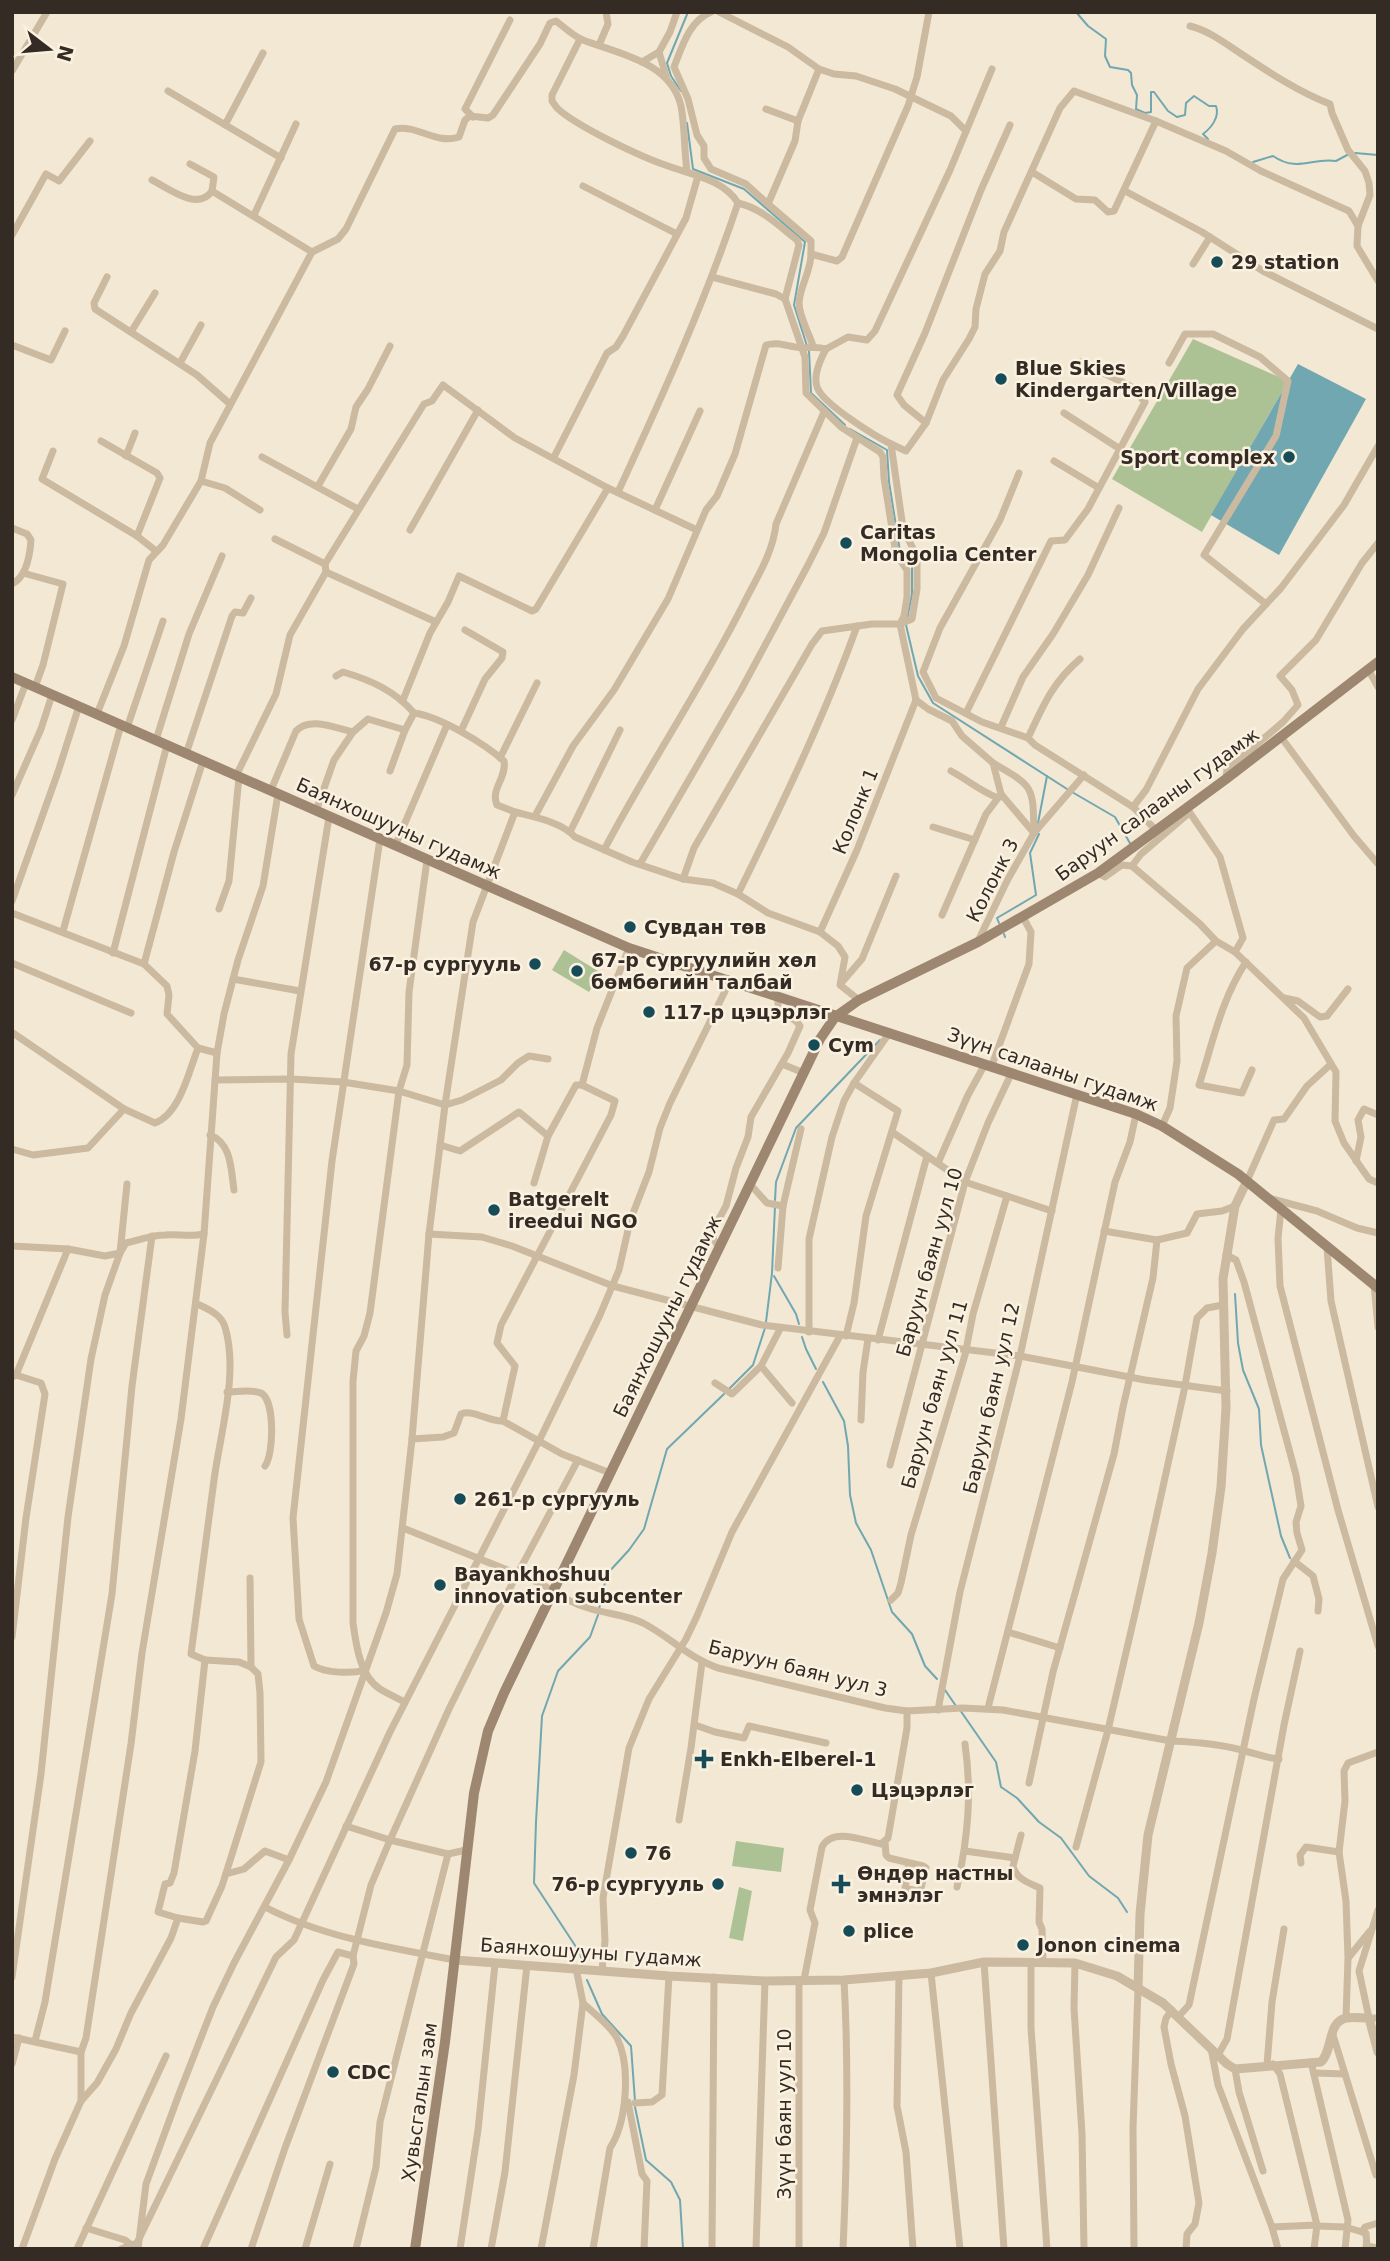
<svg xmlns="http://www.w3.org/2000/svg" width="1390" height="2261" font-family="'DejaVu Sans',sans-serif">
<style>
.green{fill:#adc294}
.water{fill:#71a7b1}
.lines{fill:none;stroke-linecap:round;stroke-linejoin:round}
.stream{stroke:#71a7b1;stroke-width:2}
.minor{stroke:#cbb9a0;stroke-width:7}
.tertiary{stroke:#cbb9a0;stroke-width:9}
.secondary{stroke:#9e8771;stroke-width:10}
.poi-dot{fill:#164c58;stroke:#faf1e0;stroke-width:2.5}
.labels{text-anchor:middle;stroke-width:5;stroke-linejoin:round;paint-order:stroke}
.poi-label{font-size:19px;font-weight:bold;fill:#342b24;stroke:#faf1e0;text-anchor:start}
.street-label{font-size:19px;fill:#342b24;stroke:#faf1e0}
</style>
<rect width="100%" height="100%" fill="#f2e8d4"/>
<g class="green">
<path d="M1193,339L1288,381L1202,532L1112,479Z"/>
<path d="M564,950L601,973L589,992L552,970Z"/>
<path d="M736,1841L784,1848L781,1872L732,1866Z"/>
<path d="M739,1887L752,1891L743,1941L729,1938Z"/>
</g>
<path class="water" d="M1298,364L1366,399L1279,555L1211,515Z"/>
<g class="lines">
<g class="stream">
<path d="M1076,12L1088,26L1106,39L1105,56L1110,67L1128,70L1131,73L1132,85L1137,95L1136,109L1145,113L1151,112V92H1154L1168,111L1177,117L1185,115L1186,103L1194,96L1209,106H1216C1220,117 1211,128 1203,134L1208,139"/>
<path d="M681,91L671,76L667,63L688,12"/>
<path d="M687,123L693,169L744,189L805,242L794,305L807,346"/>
<path d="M1355,153L1378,155"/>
<path d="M1253,162L1273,156C1298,173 1312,157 1336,161L1349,154"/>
<path d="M809,351L811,393L845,425"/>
<path d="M850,429L887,450L889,482L900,551L912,567V594L907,619"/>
<path d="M906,625L918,676L933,703L1067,789"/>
<path d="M1072,792L1115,817L1131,845"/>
<path d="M1038,823L1047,776"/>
<path d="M999,923L997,918L1036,895L1030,853L1039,834"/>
<path d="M1004,934L1005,937"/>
<path d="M775,1200L776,1182L796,1128L880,1040"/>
<path d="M774,1276L796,1314L799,1324"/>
<path d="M1235,1294L1238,1343L1243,1370L1259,1409L1261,1445L1281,1536L1290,1558"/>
<path d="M766,1322L772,1273L775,1206"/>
<path d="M802,1337L806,1349L816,1369"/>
<path d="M823,1382L844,1421L848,1446L850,1495L856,1523L871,1550L892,1612L912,1634L925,1666L937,1679"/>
<path d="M728,1390L753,1365L765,1328"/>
<path d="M599,1609L607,1574L629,1550L644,1529L667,1449L724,1394"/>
<path d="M945,1690L956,1706"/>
<path d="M960,1710L996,1762L1001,1787L1017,1798L1039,1822L1061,1838L1089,1876L1118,1898L1127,1912"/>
<path d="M583,1964L580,1953L534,1883L536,1822L542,1716L558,1671L590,1637L598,1615"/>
<path d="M587,1980L602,2014L631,2046L635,2101"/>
<path d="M635,2107L646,2160L671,2182L680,2200L683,2249"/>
</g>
<g class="minor">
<path d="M711,12C689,21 682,47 674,67L688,99L697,135L704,146V158L711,169L746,184L768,204"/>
<path d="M719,12L788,47L819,69L834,74L856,76L895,89L951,116L966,131"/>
<path d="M1190,26C1210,31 1226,44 1243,55C1270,73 1299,92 1330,104L1332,113L1348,150L1365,171L1369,183L1370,195L1358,226"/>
<path d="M580,39L552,95V101L557,108C576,126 641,157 668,166C693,175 724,180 738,203C705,302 662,397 618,492"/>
<path d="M599,45L608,24L606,12"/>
<path d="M642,62L659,52"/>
<path d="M12,71L47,12"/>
<path d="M666,76L659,52L670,32L677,12"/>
<path d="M168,91L281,158"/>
<path d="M766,109L798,121"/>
<path d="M473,117L465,109L510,20"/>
<path d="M225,125L263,53"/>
<path d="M190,164L214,177L212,191"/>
<path d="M1032,172L1076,199L1095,200L1108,212L1114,211L1156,121"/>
<path d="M152,180C168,188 198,212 212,191L312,252"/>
<path d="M583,186L677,234"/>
<path d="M1125,191L1202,232L1263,271L1378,329"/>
<path d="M254,215L296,124"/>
<path d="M12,235L46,174L59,181L90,141"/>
<path d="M811,254V241L768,204L795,141L798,121L819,69"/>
<path d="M1193,264L1210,237"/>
<path d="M107,277L94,303L95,309L197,375L230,404"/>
<path d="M712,277L776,294L785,299"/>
<path d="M131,332L155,293"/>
<path d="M12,345L51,360L65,331"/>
<path d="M813,346C809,333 799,316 799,303C800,286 811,271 811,254L837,261L842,257L908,106L917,77L929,12"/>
<path d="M826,349C820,360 811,379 819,391C829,407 873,435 891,444"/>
<path d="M180,363L201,325"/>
<path d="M1169,363L1185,334H1213L1260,357L1288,381L1276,436L1204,555L1266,604"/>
<path d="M1064,413L1120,449"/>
<path d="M926,423L904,405L897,395L925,333L981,190L1010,125"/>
<path d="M101,441L157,473L160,478L137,536"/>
<path d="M53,451L42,479L137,536L156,551"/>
<path d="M126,456L135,433"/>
<path d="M262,457L358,509"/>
<path d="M554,457L607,353L616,347L623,336L686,218L698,176"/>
<path d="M1054,461L1099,488"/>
<path d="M1019,473L1000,520L940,628L923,672L936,698L982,722L1028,738L1035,745L1133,807L1156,830"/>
<path d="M201,481L225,488L260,510"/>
<path d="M318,486L351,429L356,407L368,389L390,346"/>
<path d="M655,510L700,411"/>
<path d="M12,528L27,534L31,540C30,555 26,577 12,584"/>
<path d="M410,530L478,410"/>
<path d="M275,539L325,564"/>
<path d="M326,572L436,622"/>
<path d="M23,573L63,584L43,665L35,687"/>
<path d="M1368,669L1378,687"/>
<path d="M336,676L343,672C371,680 395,691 414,713"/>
<path d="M403,700L430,633L448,602L459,576L532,611L536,609L608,488"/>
<path d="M966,713L1051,541L1065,540L1088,509L1145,402L1130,386L1081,362"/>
<path d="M97,714L124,646L149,560L163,545L201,481L210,443L312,252L338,239L346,229L395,129C417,124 436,145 459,137L465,120L470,116L488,118L493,115L540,44L550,23L556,21C564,27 573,36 583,40C619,54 671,62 681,106C685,127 684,149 687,171"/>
<path d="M12,720L26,683"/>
<path d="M1001,727L1023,677L1053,634L1088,575L1119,508"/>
<path d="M127,728L163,621"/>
<path d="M461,731L485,679L502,658L503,652L465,630"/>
<path d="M1281,737L1354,836L1378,864"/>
<path d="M1028,738C1043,706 1052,683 1080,659"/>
<path d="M156,740L189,634L222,556"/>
<path d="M186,754L232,616L235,612L243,613L251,598"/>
<path d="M500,758L537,683"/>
<path d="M993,763C1034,787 1033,785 1034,833"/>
<path d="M390,771L405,730"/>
<path d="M951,771C968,780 980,791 998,798"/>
<path d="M236,776L276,694L290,635L326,572L325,564L424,404L432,401L443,385L515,438L608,488L697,530"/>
<path d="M1226,778L1227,770L1283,722L1298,705L1292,690L1280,676L1316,640L1362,563L1378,543"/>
<path d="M271,790L296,731C310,716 335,728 353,732L368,719L405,730L414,713C439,716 485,744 504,761C507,778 490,789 497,805L515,812"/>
<path d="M12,795L41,729L52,695"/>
<path d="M1133,807L1146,790L1198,689L1243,629L1281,588L1344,505L1378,446"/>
<path d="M1186,807L1220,857L1243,938L1235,952L1304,1018L1336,1072L1335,1121L1344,1143L1369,1179L1378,1183"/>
<path d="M316,811L334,760L353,732"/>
<path d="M535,816L573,746L614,690L668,599L706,510L717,496L735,454L766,345C779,341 788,347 802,348C812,348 815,346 826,349L848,337L867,340L875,331L950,170L992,69"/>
<path d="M933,827L975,840"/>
<path d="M570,832L620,730"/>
<path d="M1034,833L1001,794L993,763L962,736L952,721L928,709L916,700L900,624L912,619L917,589V557L903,528L891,444L906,451L926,423L943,380L969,339L975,327L976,309L985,274L1000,251L1004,232L1060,108L1074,91L1156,121L1226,151L1261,171L1349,211L1358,226L1357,246L1378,281"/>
<path d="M395,846L447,725"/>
<path d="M604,850C648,766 702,687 744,603C757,577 773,553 776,524L824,412"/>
<path d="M640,864L741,690L808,565L824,533L857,438"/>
<path d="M1132,866L1141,854L1189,813"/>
<path d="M1098,873L1105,877L1122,865L1132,866L1200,924L1216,941"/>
<path d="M683,879L694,848L812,644L822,631L872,624H900L904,616L907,597V570L896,554L884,478L883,457L880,452L841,427L806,393L805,357L785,299L799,245L797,240C779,226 761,208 738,203"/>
<path d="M738,894C781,806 824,718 857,626"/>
<path d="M12,901L58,772L79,706"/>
<path d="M219,909L229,881L239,777"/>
<path d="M12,913L144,964L174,852L203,761"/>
<path d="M942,915L986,814L1001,794"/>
<path d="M63,931L121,725"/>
<path d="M820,932L857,850L916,700"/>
<path d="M978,941L1008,879L1034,833L1084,775"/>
<path d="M113,953L167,745"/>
<path d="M1246,962C1221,1000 1213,1042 1199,1085L1242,1093L1252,1070"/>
<path d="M12,963L131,1013"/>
<path d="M144,964L167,986L169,995L167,1014L198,1048"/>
<path d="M233,979L300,991"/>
<path d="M843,981L862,959L896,876"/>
<path d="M1284,998L1298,1001L1320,1017L1327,1016L1348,989"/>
<path d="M13,1033L124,1109"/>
<path d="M782,1064L804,1073"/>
<path d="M992,1065L1029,964L1031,932L1023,917"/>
<path d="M215,1080L291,1079L343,1082L399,1091L445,1105L462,1100L501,1080L518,1063L529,1056L548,1059"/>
<path d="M1162,1126L1170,1108L1177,1061L1176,1016L1187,968L1216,941L1235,952"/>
<path d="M892,1132L965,1182L1052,1211"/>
<path d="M210,1135C232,1143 231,1171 234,1190"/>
<path d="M440,1145L460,1151L519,1112L548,1136"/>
<path d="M12,1149L33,1155L88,1148L124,1109L155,1123C180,1114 189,1071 198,1048L217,1053"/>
<path d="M1356,1161L1361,1137L1358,1120L1364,1109L1378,1115"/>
<path d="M938,1163L968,1095L985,1064"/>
<path d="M1247,1181L1274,1120L1284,1119L1307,1086L1330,1065"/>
<path d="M534,1183L548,1136L576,1085H582"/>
<path d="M750,1184L767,1203L783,1206"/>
<path d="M1272,1199L1317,1211L1357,1228L1378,1233"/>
<path d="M1281,1209L1278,1238L1280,1286L1338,1510L1378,1646"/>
<path d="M1104,1231L1157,1240L1187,1233L1197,1214L1222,1211L1235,1206"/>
<path d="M429,1234L482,1237L512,1246L613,1286L762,1325L1020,1356L1145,1380L1227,1391"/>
<path d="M12,1246L68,1249"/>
<path d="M1327,1247L1331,1301L1378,1507"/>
<path d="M720,1248L713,1239L714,1228L726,1206L736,1168L748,1137L751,1117L788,1053L800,1026L796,1021L778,1010V997"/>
<path d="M778,1268L783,1206L801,1129"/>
<path d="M1374,1285L1378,1327"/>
<path d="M780,1329L761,1366L792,1403"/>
<path d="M809,1332V1239L832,1137L844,1101L854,1083L890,1032"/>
<path d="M287,1335L285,1312L291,1054L329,817"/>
<path d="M846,1336L854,1303L866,1216L898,1111L854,1083"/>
<path d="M878,1340L927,1156"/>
<path d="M12,1377L16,1375L68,1249L105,1256L120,1253L126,1243C139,1240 152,1235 165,1235C179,1234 190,1237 204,1234L217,1053L224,1014L238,960L263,886L278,794"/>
<path d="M715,1383L732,1394L761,1366"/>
<path d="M227,1392C237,1392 252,1389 261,1393C275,1400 274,1454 265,1466"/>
<path d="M861,1420L863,1372L868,1339"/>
<path d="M503,1421L515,1366L497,1343L501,1325L611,1115L615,1101L582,1085L597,1028L629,948"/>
<path d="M412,1439L443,1437L454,1433L461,1414C474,1409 489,1422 503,1421L562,1454L610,1473"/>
<path d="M890,1465L965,1182L988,1123L1012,1072"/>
<path d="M403,1528L542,1584C557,1595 573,1604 591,1609C609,1614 626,1615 643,1623C670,1637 689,1658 718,1668L885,1708L907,1711L963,1708L1003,1710L1171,1741C1195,1742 1222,1744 1245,1751C1257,1754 1266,1758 1279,1759"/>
<path d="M1294,1561L1313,1576L1319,1599L1318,1611"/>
<path d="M891,1600L898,1593L901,1583L911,1535L965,1355L973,1314L1007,1196"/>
<path d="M1008,1632L1060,1648"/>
<path d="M12,1637L26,1518L45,1394L41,1383L16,1375"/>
<path d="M205,1660L239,1662L251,1667"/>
<path d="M365,1670C351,1674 326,1673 314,1666L299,1619L293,1518L332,1161L380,839"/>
<path d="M405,1702C397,1698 388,1694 380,1689C360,1676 356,1645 353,1623V1381L356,1351L364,1336L370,1313L399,1091L407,1065L409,992L427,860"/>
<path d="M988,1708L1072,1382L1115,1182L1130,1142L1136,1114"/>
<path d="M938,1710L960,1592L1020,1356L1077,1094"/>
<path d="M695,1725L715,1732L744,1738L749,1726L826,1743"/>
<path d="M1029,1783L1053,1672L1114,1454L1123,1407L1153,1278L1157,1240"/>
<path d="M679,1820L691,1748L702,1662"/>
<path d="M346,1826L390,1840L449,1709L494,1618L578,1460"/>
<path d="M1021,1835L1013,1866C1016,1879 1029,1883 1040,1888L1039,1922L1042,1929L1043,1961"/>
<path d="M885,1842L886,1855L889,1858L923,1866L926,1868L920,1892L905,1888L909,1863"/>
<path d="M1076,1847L1108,1730L1137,1605L1184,1391L1197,1318L1207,1308L1223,1305"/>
<path d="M965,1851L1015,1858"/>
<path d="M1301,1863L1300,1855L1306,1847L1339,1852"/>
<path d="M226,1874L244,1869L265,1851L289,1860"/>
<path d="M957,1887C968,1838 972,1794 965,1744"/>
<path d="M265,1907C322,1937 391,1948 455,1960"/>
<path d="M1378,1910L1359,1971L1369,2018H1378"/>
<path d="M178,1918L203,1922L206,1921L222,1886L261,1762L260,1693L258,1674L251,1667L250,1578"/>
<path d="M1349,1957L1370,1931"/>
<path d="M984,1962L1004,2249"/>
<path d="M1031,1962V2028L1047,2249"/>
<path d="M1075,1963L1074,2008L1082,2134L1084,2249"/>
<path d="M602,1970L605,1941L603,1898L629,1748L649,1699L686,1639L697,1616L732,1532L840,1336"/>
<path d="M931,1973L960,2249"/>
<path d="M899,1975L897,2106L906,2152L913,2249"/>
<path d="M12,1977L41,1774L68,1517L91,1359L105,1295L120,1253L127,1184"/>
<path d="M804,1980L815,1923L810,1910L822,1847C832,1827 862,1840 881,1844L888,1838L907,1728V1711"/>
<path d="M583,2003C593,2013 610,2025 617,2038C631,2066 627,2122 610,2148L593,2249"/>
<path d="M1172,2010L1166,2018L1164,2027L1171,2064L1185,2116L1199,2203L1195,2224L1187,2234L1186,2249"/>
<path d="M1179,2016L1189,2005L1254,1699L1283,1579L1302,1550L1297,1533L1296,1522L1301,1506L1296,1475L1244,1282L1236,1260L1226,1255"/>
<path d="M1346,2018L1348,1958L1346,1901L1339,1852L1345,1801L1344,1771L1348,1763L1378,1752"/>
<path d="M1333,2035L1345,2074"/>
<path d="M12,2037L81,2052V2101"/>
<path d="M35,2041L45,2002L112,1594L132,1386L152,1236"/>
<path d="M1211,2048L1218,2085L1272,2227L1278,2249"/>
<path d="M81,2052L86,2038L131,1744L142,1653L181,1419L204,1234"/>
<path d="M1218,2055L1227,2039L1284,1725L1300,1651"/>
<path d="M1311,2062L1348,2220L1345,2249"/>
<path d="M12,2064L19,2038"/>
<path d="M1273,2064L1280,2074L1317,2225L1314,2249"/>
<path d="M1267,2065L1272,2002L1284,1929"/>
<path d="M1235,2069L1239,2092L1263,2171"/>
<path d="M1314,2073L1345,2074L1376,2175"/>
<path d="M628,2102L642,2174L647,2181L644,2249"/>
<path d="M635,2103L652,2102L662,2095L669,1976"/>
<path d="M1317,2226L1345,2227L1366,2233L1367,2249"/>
<path d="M1272,2227L1317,2225"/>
<path d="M86,2228L125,2240L130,2244"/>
<path d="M1362,2232L1365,2227L1378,2223"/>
<path d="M1366,2246L1378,2248"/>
<path d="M22,2249L55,2159L81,2101L97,2083L116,2049L131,2013L171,1938L178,1918L158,1912L165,1884L170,1883L174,1873L195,1751L205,1660L191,1654C199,1596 206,1538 214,1480C220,1434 239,1373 225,1327C221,1314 208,1309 197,1304"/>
<path d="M77,2249L166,2056"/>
<path d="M121,2249L137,2243L276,1957L294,1940L390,1732L539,1441L600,1315L619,1270L630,1221L649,1172L660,1128L670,1103L730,981"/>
<path d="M138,2249L146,2184L179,2094L213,2007L234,1963L289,1860L326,1782L386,1613L397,1574L412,1439L429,1234L445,1105L473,922L515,812C534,817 562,822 575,837L632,862L683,879L713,883L738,894L768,913L820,932L838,946L845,957L840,985L859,1000"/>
<path d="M203,2249L323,1980L338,1952L353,1956"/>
<path d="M251,2249L285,2148L354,1964L353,1956L371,1885L390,1840L448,1854L466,1850"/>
<path d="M305,2249L330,2164"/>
<path d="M356,2249L376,2167L380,2122L448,1854"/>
<path d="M460,2249L478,2130L495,1964"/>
<path d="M491,2249L505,2172L527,1965"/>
<path d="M541,2249L574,2075L583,2003L576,1968"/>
<path d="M712,2249L714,1977"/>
<path d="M756,2249L765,1981"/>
<path d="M799,2249V1980"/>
<path d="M843,2249C847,2160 849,2069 844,1980"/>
<path d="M1134,2249L1133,2128L1138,1989"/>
</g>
<g class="tertiary">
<path d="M455,1960L669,1976L765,1981L844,1980L931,1973L984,1962L1075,1963L1117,1976L1163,2003L1227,2064L1235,2069L1321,2062C1333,2051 1327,2022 1346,2018C1353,2017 1362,2018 1369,2018L1378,2052"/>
<path d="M1138,1989L1140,1914L1148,1835L1199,1623L1212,1553L1221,1487L1226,1408L1223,1279L1235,1206L1247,1181"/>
</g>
<g class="secondary">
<path d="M12,677L629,948L1136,1114L1162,1126L1238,1174L1378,1288"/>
<path d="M415,2249L445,2042L474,1793L488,1731L504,1693L820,1039L835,1017L859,1000L978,942L1098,873L1226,779L1378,662"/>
</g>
</g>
<g class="poi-dot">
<circle cx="1217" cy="262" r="7"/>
<circle cx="1001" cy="379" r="7"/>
<circle cx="1289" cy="457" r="7"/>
<circle cx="846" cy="543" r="7"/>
<circle cx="630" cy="927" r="7"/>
<circle cx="535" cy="964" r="7"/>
<circle cx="577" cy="971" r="7"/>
<circle cx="649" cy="1012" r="7"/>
<circle cx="814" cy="1045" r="7"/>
<circle cx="494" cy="1210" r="7"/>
<circle cx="460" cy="1499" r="7"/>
<circle cx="440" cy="1585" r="7"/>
<path d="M700.5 1748.5h7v7h7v7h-7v7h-7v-7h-7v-7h7z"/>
<circle cx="857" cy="1790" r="7"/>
<circle cx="631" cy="1853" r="7"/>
<circle cx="718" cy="1884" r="7"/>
<path d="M837.5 1873.5h7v7h7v7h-7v7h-7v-7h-7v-7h7z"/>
<circle cx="849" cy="1931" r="7"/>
<circle cx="1023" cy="1945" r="7"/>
<circle cx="333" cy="2072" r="7"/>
</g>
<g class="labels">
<g class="poi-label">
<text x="1231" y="269">29 station</text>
<text x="1015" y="375">Blue Skies<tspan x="1015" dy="22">Kindergarten/Village</tspan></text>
<text x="1275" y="464" text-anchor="end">Sport complex</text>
<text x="860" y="539">Caritas<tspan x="860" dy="22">Mongolia Center</tspan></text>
<text x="644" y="934">Сувдан төв</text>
<text x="591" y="967">67-р сургуулийн хөл<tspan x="591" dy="22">бөмбөгийн талбай</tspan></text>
<text x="521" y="971" text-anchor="end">67-р сургууль</text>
<text x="663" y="1019">117-р цэцэрлэг</text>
<text x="828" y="1052">Cym</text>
<text x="508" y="1206">Batgerelt<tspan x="508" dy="22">ireedui NGO</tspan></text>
<text x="474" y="1506">261-р сургууль</text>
<text x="454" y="1581">Bayankhoshuu<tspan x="454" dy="22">innovation subcenter</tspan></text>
<text x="720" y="1766">Enkh-Elberel-1</text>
<text x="871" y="1797">Цэцэрлэг</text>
<text x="645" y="1860">76</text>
<text x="857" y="1880">Өндөр настны<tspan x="857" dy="22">эмнэлэг</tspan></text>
<text x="704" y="1891" text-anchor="end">76-р сургууль</text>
<text x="863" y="1938">plice</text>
<text x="1037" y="1952">Jonon cinema</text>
<text x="347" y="2079">CDC</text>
</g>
<g class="street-label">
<text transform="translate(1157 804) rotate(-36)" y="7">Баруун салааны гудамж</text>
<text transform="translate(855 811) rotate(-68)" y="7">Колонк 1</text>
<text transform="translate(399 828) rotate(24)" y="7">Баянхошууны гудамж</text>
<text transform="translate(992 880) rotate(-63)" y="7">Колонк 3</text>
<text transform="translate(1053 1069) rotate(19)" y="7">Зүүн салааны гудамж</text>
<text transform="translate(929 1262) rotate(-74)" y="7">Баруун баян уул 10</text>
<text transform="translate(667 1316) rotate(-64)" y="7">Баянхошууны гудамж</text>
<text transform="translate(934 1394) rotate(-74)" y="7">Баруун баян уул 11</text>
<text transform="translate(991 1398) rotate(-77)" y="7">Баруун баян уул 12</text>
<text transform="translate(798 1668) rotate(14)" y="7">Баруун баян уул 3</text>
<text transform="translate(591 1952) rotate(4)" y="7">Баянхошууны гудамж</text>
<text transform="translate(419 2102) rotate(-82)" y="7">Хувьсгалын зам</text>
<text transform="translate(784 2114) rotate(-90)" y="7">Зүүн баян уул 10</text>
</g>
</g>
<rect width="1390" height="2261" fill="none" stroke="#342b24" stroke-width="28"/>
<g transform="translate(49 49) rotate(106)" stroke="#faf1e0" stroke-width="5" paint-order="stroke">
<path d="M0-5L12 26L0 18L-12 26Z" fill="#342b24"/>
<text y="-10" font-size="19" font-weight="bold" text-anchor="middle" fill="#342b24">N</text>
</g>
</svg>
